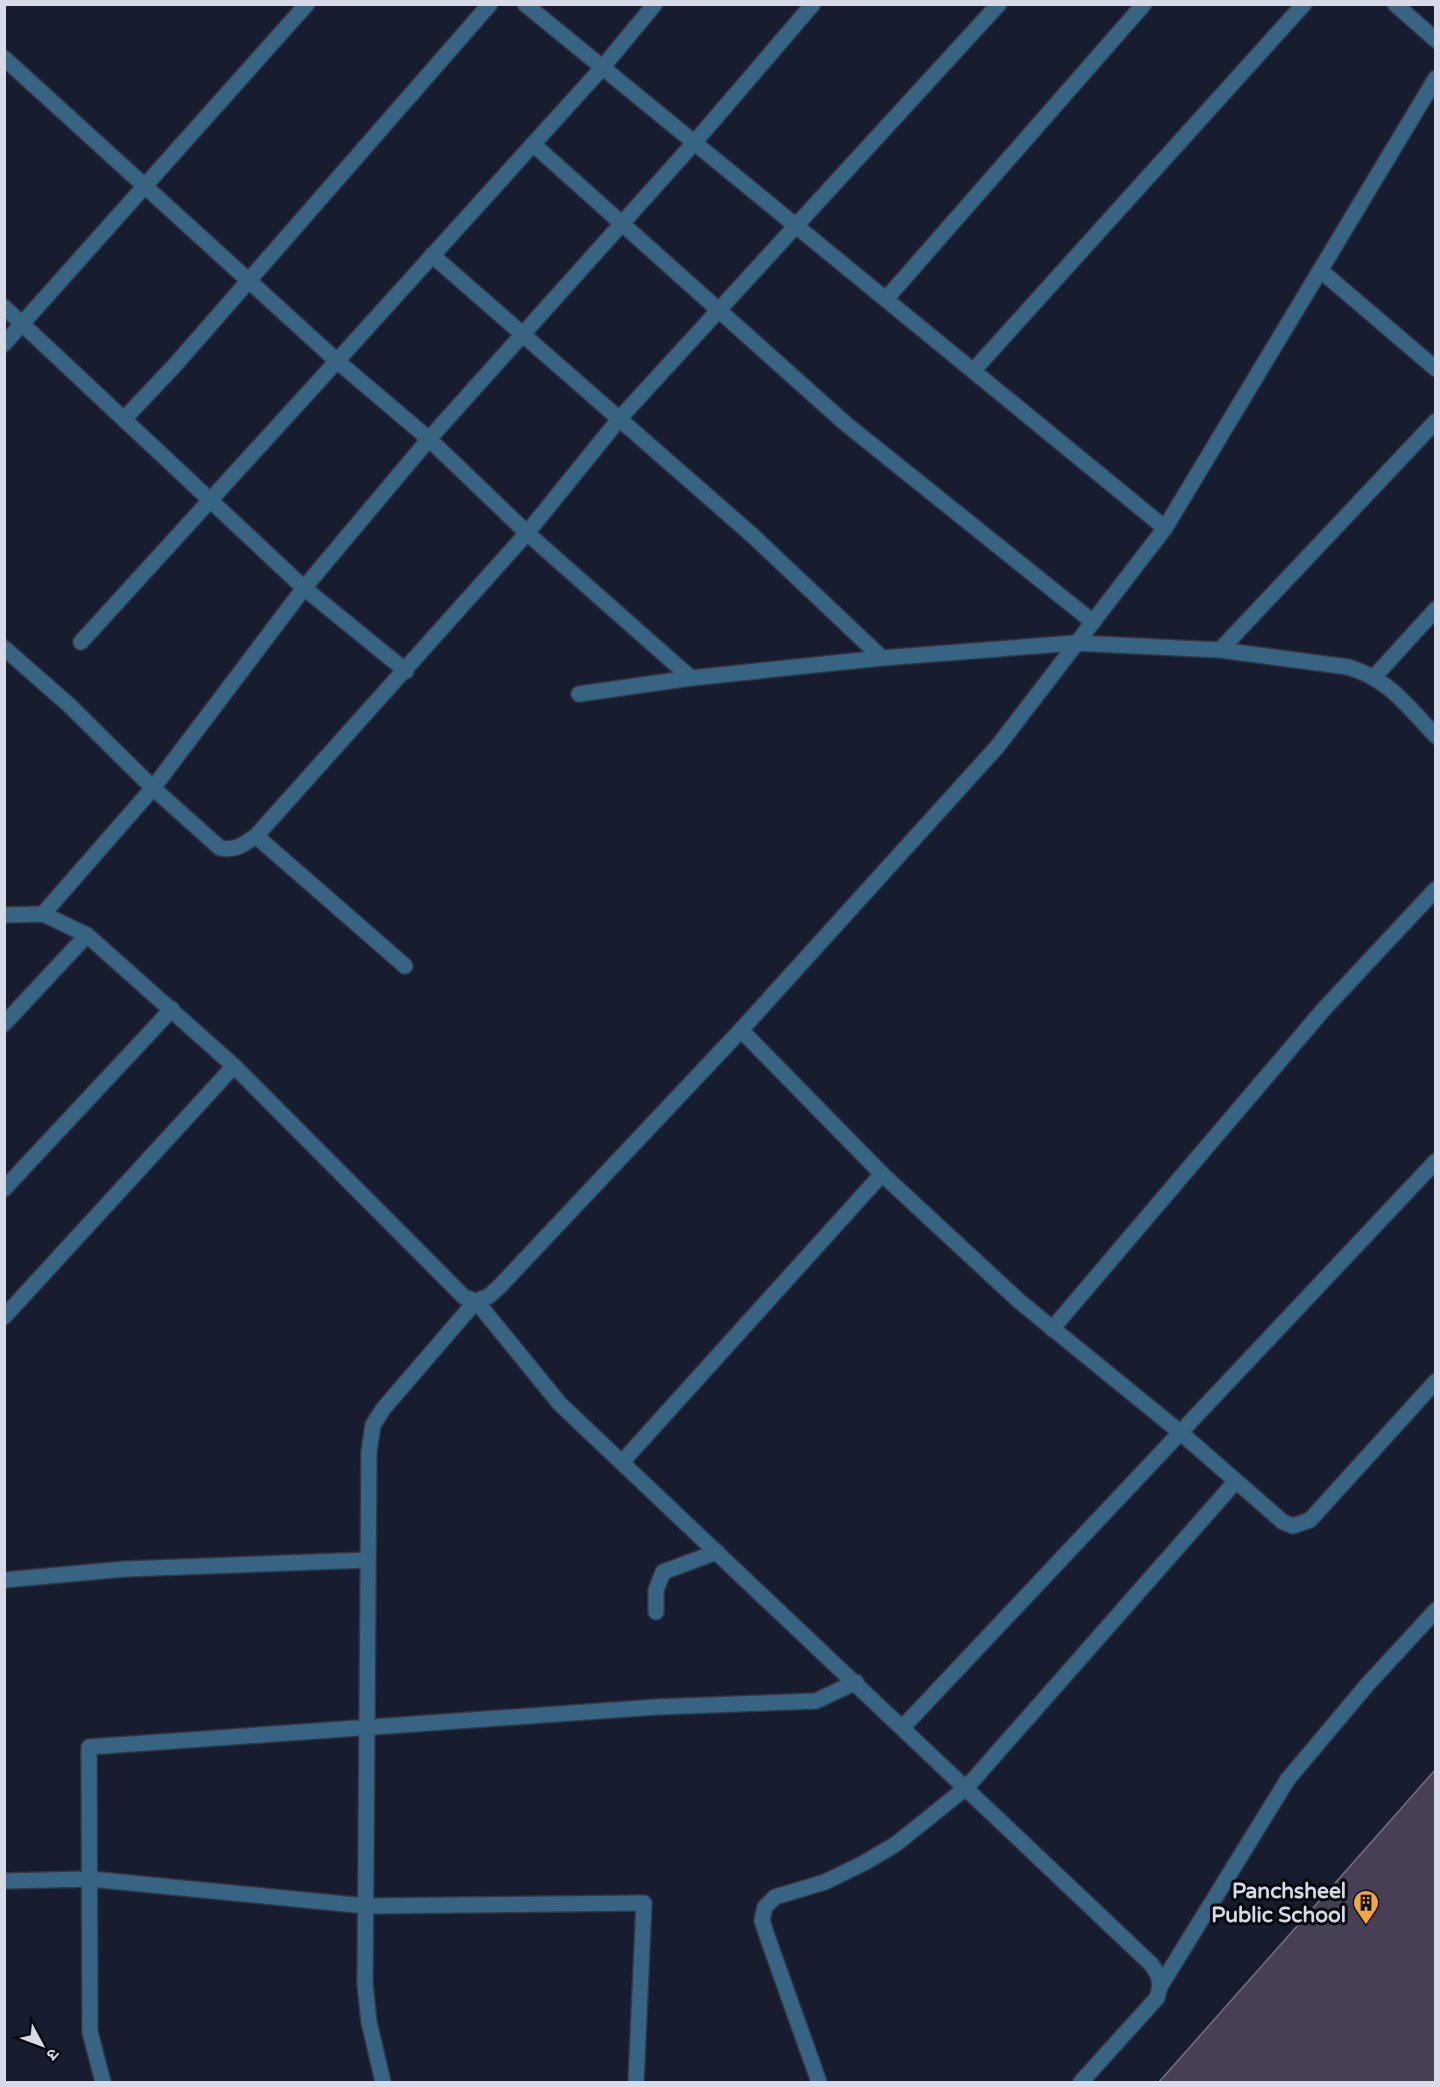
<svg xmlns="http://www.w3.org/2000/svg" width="1440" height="2087" font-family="'Varela Round','Noto Sans Devanagari',sans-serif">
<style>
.building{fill:#473f53;stroke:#786f85;stroke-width:1.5}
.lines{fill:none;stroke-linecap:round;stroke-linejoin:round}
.minor-casing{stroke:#323748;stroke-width:18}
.minor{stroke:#376482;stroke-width:15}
.labels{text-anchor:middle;stroke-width:6;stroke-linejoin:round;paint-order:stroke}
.poi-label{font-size:21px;font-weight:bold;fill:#d7dbe8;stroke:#05070e;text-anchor:end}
</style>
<rect width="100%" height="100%" fill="#171c2e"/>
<path class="building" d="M1436,1769V2082H1159Z"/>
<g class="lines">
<defs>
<g id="minor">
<path d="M525,4L1165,528"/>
<path d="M1395,4L1436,40"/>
<path d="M4,58L337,361L429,439L527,533L691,678"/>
<path d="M533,144L846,424L1093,622"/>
<path d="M432,255L752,535L882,658"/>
<path d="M1320,270L1436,369"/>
<path d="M886,299L1144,4"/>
<path d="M4,307L304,588L406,671"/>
<path d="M4,344L307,4"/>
<path d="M973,371L1304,4"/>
<path d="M124,419L176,364L490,4"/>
<path d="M81,642L337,361L602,68L655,4"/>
<path d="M4,648L69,705L153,788L220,848C235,851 243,845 256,836L527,533L620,418L999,4"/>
<path d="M1220,650L1436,421"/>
<path d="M1375,676L1436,609"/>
<path d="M579,694L691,678L882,658L1075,643L1220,650L1348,667C1389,679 1407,706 1436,736"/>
<path d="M256,836L405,966"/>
<path d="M43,914L153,788L304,588L429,439L694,143L813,4"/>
<path d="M4,915L43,914L87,935L234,1066L464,1297L476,1301L560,1404L1151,1964C1160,1976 1162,1983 1157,1998L1081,2082"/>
<path d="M4,1024L87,935"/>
<path d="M741,1030L882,1174L1019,1301L1181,1433L1283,1522L1293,1526L1310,1520L1436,1381"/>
<path d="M4,1189L172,1009"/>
<path d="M4,1317L234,1066"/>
<path d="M1052,1329L1324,1009L1436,889"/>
<path d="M623,1461L882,1174"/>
<path d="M4,1580L125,1569L368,1560"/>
<path d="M656,1612V1590L663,1572L717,1552"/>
<path d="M903,1727L1436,1161"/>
<path d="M4,1881L90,1879L366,1906L644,1903L636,2082"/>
<path d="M1161,1985L1288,1779L1367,1685L1436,1610"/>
<path d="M103,2082L90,2032L89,1747L657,1707L816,1701L856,1682"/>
<path d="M383,2082L369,2022L365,1984L369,1451L373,1425L383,1409L476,1301L489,1296L500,1286L741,1030L997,747L1165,528L1436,78"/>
<path d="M819,2082L766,1933L762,1920L765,1907L775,1897L825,1882L864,1863L896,1844L967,1787L1236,1481"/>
</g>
</defs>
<use href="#minor" class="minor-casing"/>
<use href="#minor" class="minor"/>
</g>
<defs>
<symbol id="building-pin" viewBox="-11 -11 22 30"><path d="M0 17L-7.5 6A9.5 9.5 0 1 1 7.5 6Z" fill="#f1a63f" stroke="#05070e"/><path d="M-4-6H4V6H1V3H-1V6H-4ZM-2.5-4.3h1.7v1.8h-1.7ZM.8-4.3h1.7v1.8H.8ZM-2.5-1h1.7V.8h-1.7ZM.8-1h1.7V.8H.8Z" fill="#111"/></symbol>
</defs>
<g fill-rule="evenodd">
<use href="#building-pin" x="1351" y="1888" width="30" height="40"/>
</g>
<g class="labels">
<g class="poi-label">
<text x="1346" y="1898">Panchsheel<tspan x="1346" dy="24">Public School</tspan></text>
</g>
</g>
<rect width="1440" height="2087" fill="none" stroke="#d7dbe8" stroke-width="12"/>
<g transform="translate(42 2045) rotate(131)" stroke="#05070e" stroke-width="4.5" paint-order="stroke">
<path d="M0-4.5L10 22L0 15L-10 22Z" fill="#d7dbe8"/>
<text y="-9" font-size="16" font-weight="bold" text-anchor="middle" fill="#d7dbe8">उ</text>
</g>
</svg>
